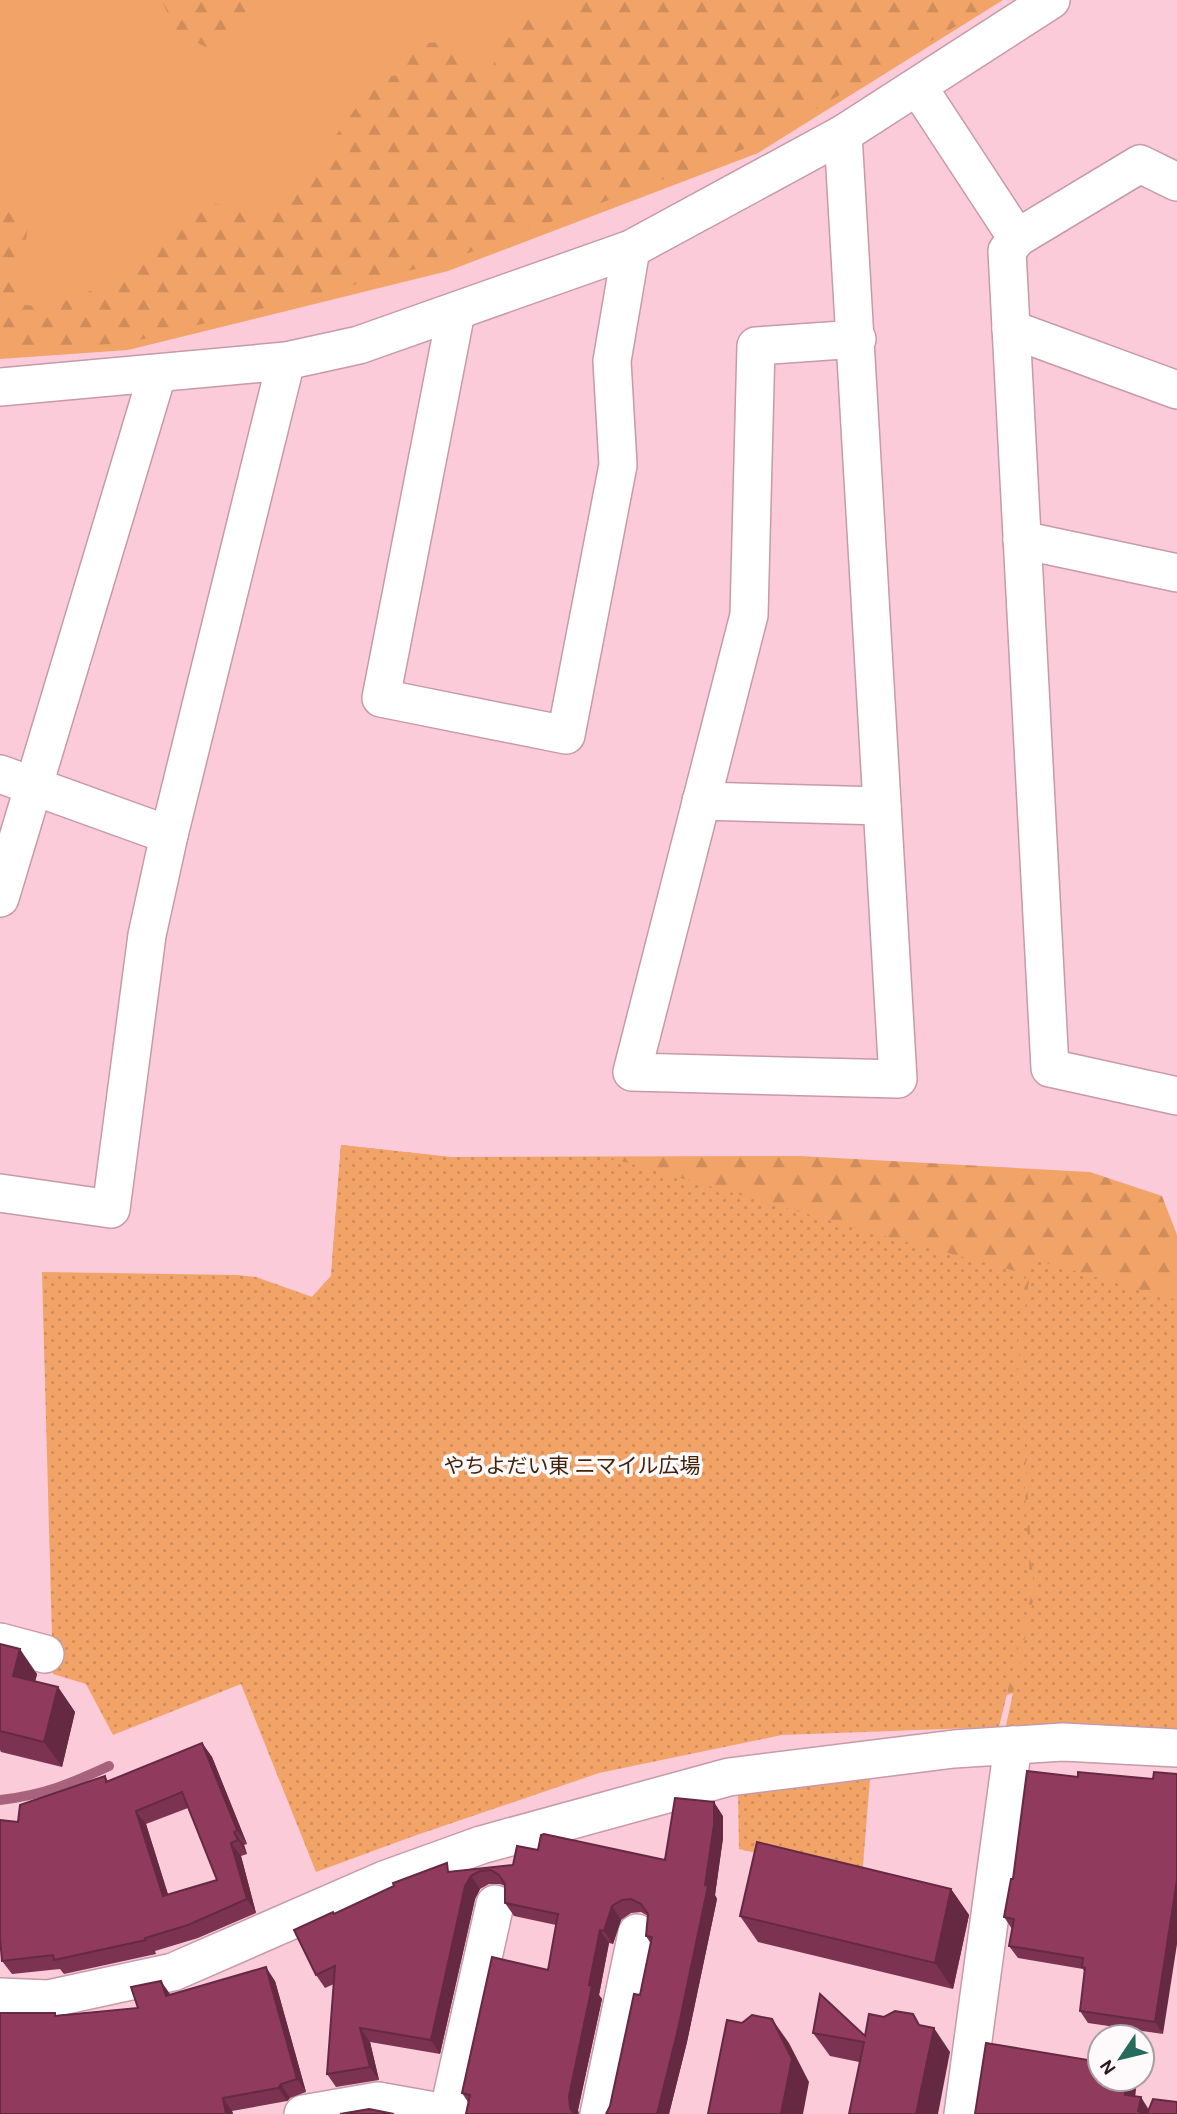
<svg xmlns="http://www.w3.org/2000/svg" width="1177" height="2114" font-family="Karla,'Noto Sans JP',sans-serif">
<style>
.grass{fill:#f2a468}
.forest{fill:url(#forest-firs)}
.park{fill:url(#park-dots)}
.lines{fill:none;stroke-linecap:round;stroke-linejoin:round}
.stream{stroke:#a8627b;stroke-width:10}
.minor-casing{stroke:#c79aa9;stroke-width:40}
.minor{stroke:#fff;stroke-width:37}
.wall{fill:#7c3351;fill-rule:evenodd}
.shaded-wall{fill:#652942}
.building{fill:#903b5e;stroke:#652942;stroke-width:2;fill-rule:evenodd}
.labels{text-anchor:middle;stroke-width:7;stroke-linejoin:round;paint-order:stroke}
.park-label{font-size:21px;fill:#422309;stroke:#fef9fb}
</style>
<defs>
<pattern id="forest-firs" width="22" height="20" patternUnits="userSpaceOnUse" patternTransform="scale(1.75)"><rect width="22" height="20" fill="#f2a468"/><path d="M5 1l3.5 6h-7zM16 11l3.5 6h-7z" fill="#d08c5a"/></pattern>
<pattern id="park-dots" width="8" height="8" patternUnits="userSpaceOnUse" patternTransform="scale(1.75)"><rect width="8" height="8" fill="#f2a468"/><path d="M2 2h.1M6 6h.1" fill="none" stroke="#d08c5a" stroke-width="1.8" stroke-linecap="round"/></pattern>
</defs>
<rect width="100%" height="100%" fill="#fbcbda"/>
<path class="grass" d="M0,0H1003L758,153L448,271L128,350L0,359Z"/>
<g class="forest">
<path d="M162,0H251L238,28L210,49L175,32Z"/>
<path d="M568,0H627L635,6L642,0H1000L757,144L447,261L128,343L0,351V201L29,221L25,246L7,280L25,305L49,307L103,286L153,239L213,204L273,211L312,168L378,78L399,75L417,44L450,41L470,68L490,81L496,52L510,22L535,15L557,34Z"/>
<path d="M341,1145L450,1157L800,1156L1090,1172L1162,1196L1177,1235V1334L1065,1678L973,1705L437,1343L256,1277L312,1297L331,1276Z"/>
</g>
<g class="park">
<path d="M341,1145L450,1157H607L888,1237L1026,1274L1017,1351L1031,1596L999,1727L782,1735L599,1773L411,1837L316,1872L241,1684L113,1735L86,1684L53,1674L42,1272L237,1275L256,1277L312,1297L331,1276Z"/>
<path d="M1032,1259L1177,1300V1739L1005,1730L1034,1596L1019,1351Z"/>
<path d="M870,1779L862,1877L739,1849L738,1792Z"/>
</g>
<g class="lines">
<path class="stream" d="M0,1800C44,1795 70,1784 109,1766"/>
<defs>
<g id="minor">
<path d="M918,87L1017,238"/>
<path d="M843,134L898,1079L632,1072L749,615L756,346L857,339"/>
<path d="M1177,182L1140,164L1017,238L1007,251L1050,1068L1177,1096"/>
<path d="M456,312L381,698L566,735L618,465L612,361L631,249"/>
<path d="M1011,329L1177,390"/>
<path d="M0,387L286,361L359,345L631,249L843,134L1051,0"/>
<path d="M1022,540L1177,573"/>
<path d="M0,774L169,835"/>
<path d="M701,801L882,806"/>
<path d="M0,898L157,375"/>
<path d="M0,1193L111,1209L147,935L169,835L286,361"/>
<path d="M0,1642L45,1654"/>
<path d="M0,1997L48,1999L173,1972L384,1880L481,1845L729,1777L954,1749L1063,1742L1177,1748"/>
<path d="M303,2114L378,2101L451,2114"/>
<path d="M448,2114L495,1904"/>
<path d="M599,2114L637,1933"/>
<path d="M963,2114L1013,1745"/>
</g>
</defs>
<use href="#minor" class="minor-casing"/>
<use href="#minor" class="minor"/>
</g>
<g class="wall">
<path d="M0,1644L37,1674L35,1682L58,1687L75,1712L62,1767L1,1752L0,1750Z"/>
<path d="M202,1743L212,1757L247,1844L244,1845L247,1854L241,1856L256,1913L198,1938L155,1951L156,1954L64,1974L60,1969L12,1974L2,1961L18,1822L105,1776L108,1781ZM188,1808L217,1880L168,1895L146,1824Z"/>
<path d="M1027,1771L1163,2034L1088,2023L1080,2011L1084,1971L1083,1969L1018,1958L1009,1946L1012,1929L1004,1917L1013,1879Z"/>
<path d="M723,1816V1838L715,1895L717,1899L687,2042L669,2114H606L610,2106L640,1995L651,1944L646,1936L648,1916L641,1912L631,1913L621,1920L613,1944L609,1943L599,1995L602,1999L578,2110L468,2102L462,2093L548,1970L556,1925L514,1916L505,1903V1886L500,1884H489L480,1889L475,1899L440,2054L370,2042L379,2080L336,2087L327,2074L334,1984L325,1988L316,1975L335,1914L453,1871L513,1865L538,1850L665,1860Z"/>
<path d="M951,1889L969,1915L953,1989L758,1942L740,1916Z"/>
<path d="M275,1981L306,2092L290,2098L287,2101L232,2111L233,2114H0L57,2015L138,2008L170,1994Z"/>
<path d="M920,2025L950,2052L859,2062L830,2056L813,2033L865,2036Z"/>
</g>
<g class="shaded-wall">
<path d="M20,1649L37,1674L30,1701L13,1676Z"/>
<path d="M58,1687L75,1712L62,1767L44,1742Z"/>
<path d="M202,1743L212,1757L247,1844L237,1830Z"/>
<path d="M714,1802L723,1816V1838L715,1895L717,1899L687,2042L669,2114H657L705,1885Z"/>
<path d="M136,1811L146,1824L173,1910L163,1896Z"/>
<path d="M234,1832L244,1845L247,1854L238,1840Z"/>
<path d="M231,1843L241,1856L256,1913L247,1899Z"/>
<path d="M471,1876L480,1889L475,1899L440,2054L431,2040L465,1886Z"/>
<path d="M1177,1880V1944L1163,2034L1155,2022Z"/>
<path d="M951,1889L969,1915L953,1989L935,1963Z"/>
<path d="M612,1906L621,1920L613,1944L604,1931Z"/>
<path d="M600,1930L609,1943L599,1995L602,1999L578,2110L579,2114H574L570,2108L569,2096Z"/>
<path d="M266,1967L275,1981L306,2092L297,2079Z"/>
<path d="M161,1981L170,1994L166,1996Z"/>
<path d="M772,2019L789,2043L809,2082L803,2114H781Z"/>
<path d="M360,2028L370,2042L379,2080L370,2067Z"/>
<path d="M934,2028L950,2052L938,2114H916Z"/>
<path d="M1127,2079L1137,2080L1134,2108L1125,2095Z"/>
<path d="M281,2084L290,2098L287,2101L278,2088Z"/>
<path d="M1141,2097L1149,2110V2114L1138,2111Z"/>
<path d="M223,2098L232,2111L233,2114H226Z"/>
</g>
<g class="building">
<path d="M0,1644L20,1649L13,1676L58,1687L44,1742L0,1731Z"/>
<path d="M202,1743L237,1830L234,1832L238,1840L231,1843L247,1899L188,1925L145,1938L146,1940L54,1960L53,1955L2,1961L0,1938V1820L18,1822L20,1805L105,1776L106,1782ZM182,1792L217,1880L163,1896L136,1811Z"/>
<path d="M1027,1771L1078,1777V1772L1153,1779L1154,1772L1177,1774V1880L1155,2022L1080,2011L1085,1968L1082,1967L1083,1958L1009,1946L1014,1919L1004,1917L1011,1879H1013Z"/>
<path d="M675,1798L714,1802V1825L705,1885L708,1886L678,2029L657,2114H606L610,2106L634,1994L640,1995L652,1937L646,1936L648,1914L641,1904L631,1899L622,1900L612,1906L604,1931L600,1930L589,1985L592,1986L569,2096L570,2108L574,2114H466L470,2095L462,2093L492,1957L548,1970L558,1914L505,1903V1884L499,1875L491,1870L480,1871L471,1876L465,1886L431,2040L360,2028L370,2067L327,2074L335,1966L316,1975L294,1930L333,1912L334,1914L394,1886L393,1883L447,1863L448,1872L513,1865L517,1846L538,1850L541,1835L544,1834L665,1860Z"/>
<path d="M757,1842L951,1889L935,1963L740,1916Z"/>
<path d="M266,1967L297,2079L281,2084L278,2088L223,2098L226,2114H0V2013H55V2016L138,2008L131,1987L161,1981L166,1996Z"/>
<path d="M820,1994L865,2036L869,2014L884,2017L895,2011L913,2014L919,2025L934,2028L916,2114H849L864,2042L813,2033Z"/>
<path d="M752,2015L772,2019L792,2059L781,2114H708L727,2020L742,2023Z"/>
<path d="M986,2043L1100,2062V2079H1127L1125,2095L1141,2097L1138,2111L1147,2114L1153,2099L1177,2102V2114H975Z"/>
<path d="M369,2109L394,2114H340Z"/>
</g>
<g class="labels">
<g class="park-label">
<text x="572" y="1473">やちよだい東 ニマイル広場</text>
</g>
</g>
<g transform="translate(1121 2058) rotate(235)"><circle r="33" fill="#fef9fb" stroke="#a89fa2" stroke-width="2"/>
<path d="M0-5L12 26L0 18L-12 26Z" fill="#276b5d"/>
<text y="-10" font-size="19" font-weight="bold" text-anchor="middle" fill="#28181d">N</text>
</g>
</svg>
